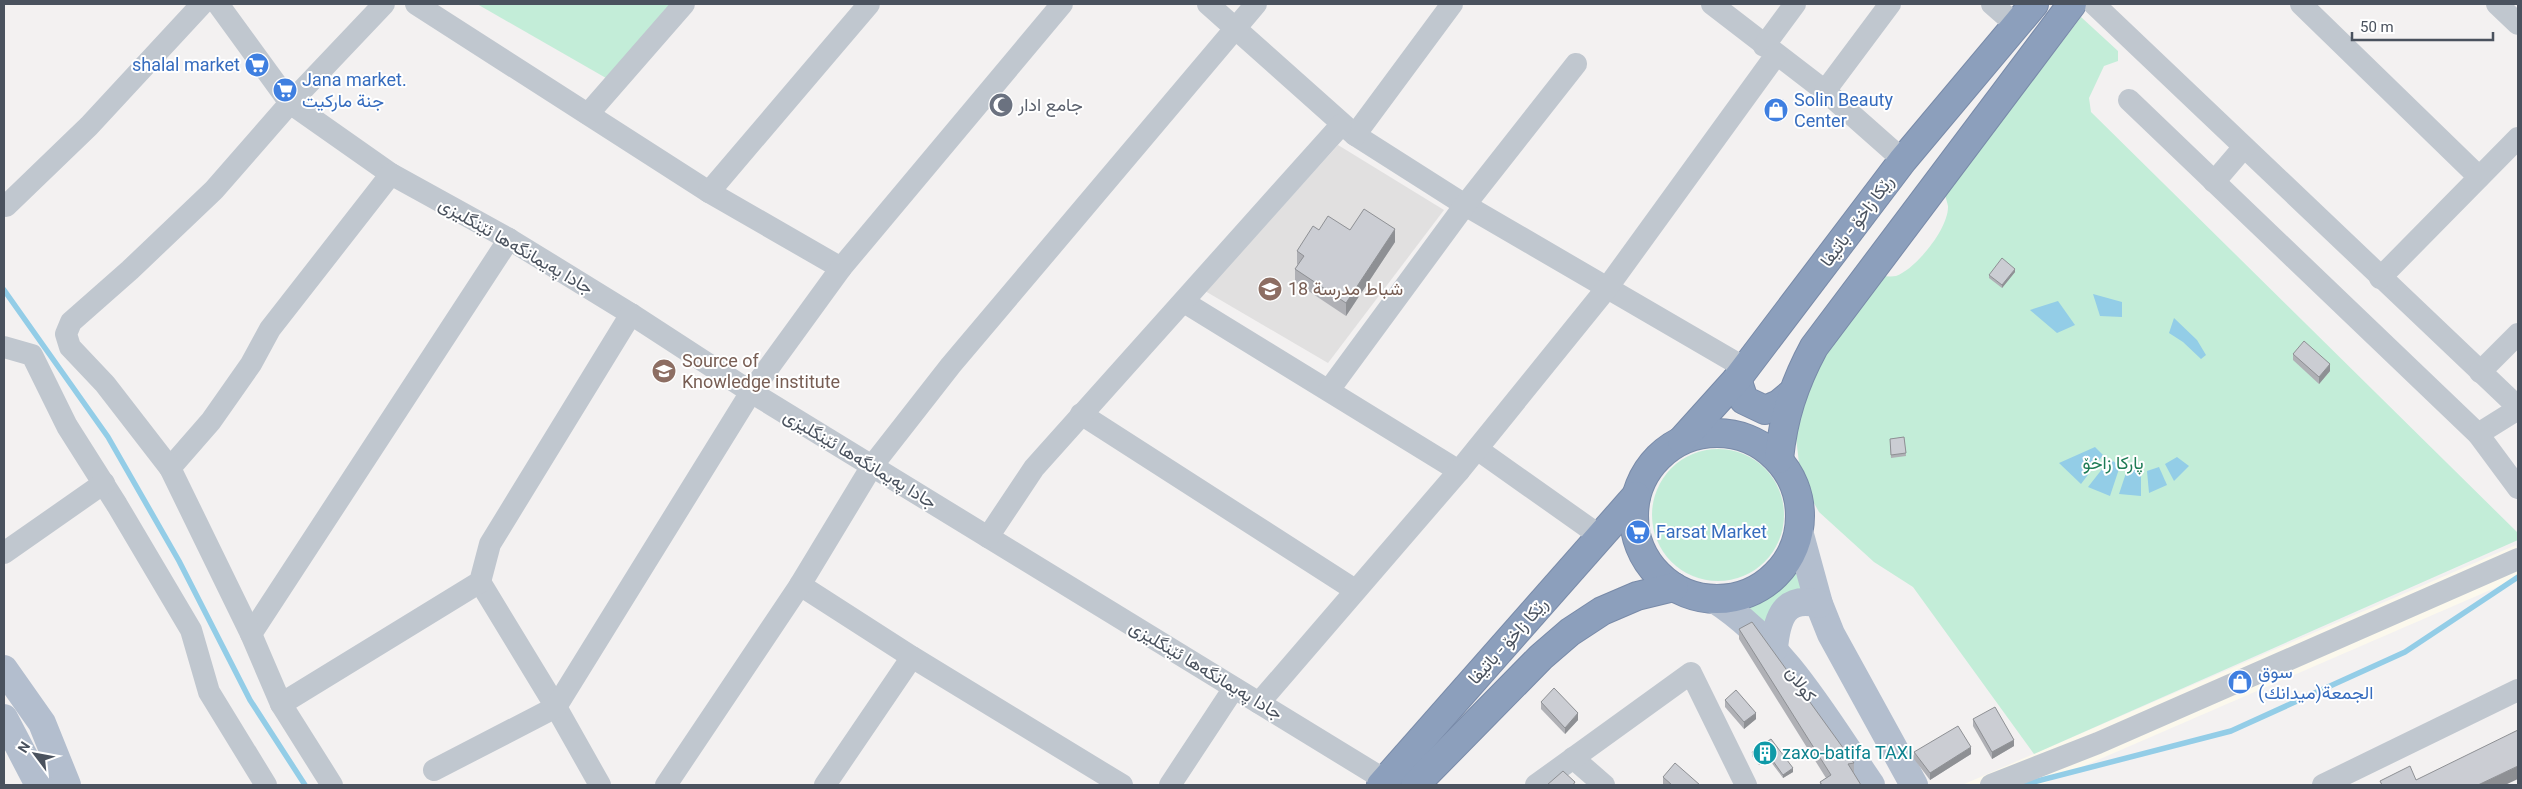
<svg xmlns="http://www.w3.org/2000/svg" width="2522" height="789" font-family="Roboto,Vazirmatn,sans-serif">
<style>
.commercial{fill:#fcf9ed}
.education{fill:#e1e0e0}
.green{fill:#c3edd8}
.water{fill:#93cde7}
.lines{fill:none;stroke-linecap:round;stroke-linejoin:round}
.stream{stroke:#93cde7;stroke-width:5.5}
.highway-casing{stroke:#788aa8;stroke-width:30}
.minor{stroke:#c0c7cf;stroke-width:22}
.major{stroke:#b3bece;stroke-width:28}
.highway{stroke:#8c9fbc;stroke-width:28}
.wall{fill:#afb0b5}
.shaded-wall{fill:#8e9094}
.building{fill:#cbcdd3;stroke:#8e9094}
.labels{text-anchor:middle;stroke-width:4;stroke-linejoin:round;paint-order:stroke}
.shop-label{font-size:18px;fill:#366cbe;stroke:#fff;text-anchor:start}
.worship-label{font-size:18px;fill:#5b616d;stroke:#fff;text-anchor:start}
.street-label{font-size:18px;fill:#4a525e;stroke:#fff}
.education-label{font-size:18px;fill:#785e54;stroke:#fff;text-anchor:start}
.park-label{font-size:18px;fill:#1e7c56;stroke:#fff}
.culture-label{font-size:18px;fill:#0d838f;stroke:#fff;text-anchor:start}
</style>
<rect width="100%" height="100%" fill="#f3f1f1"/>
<path class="commercial" d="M2516,545L2518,578L2040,785H1962Z"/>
<path class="education" d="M1338,145L1444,210L1328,363L1205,291Z"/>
<g class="green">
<path d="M477,4H671L606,78Z"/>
<path d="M2081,17L2118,51V61L2104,66L2089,98L2091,112L2518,533V540L2034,754L1913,587L1874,562L1819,512L1801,480L1795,429L1810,376L1880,276C1885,276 1891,277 1896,276C1916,269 1949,228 1948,206C1947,202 1946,198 1945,195Z"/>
<circle cx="1718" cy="515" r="66"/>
<path d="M1797,558L1810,596L1769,634L1739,605C1768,598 1784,585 1797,558Z"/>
</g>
<g class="water">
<path d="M2093,294L2122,302V317L2100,316Z"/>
<path d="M2058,301L2075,325L2057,333L2030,310Z"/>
<path d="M2174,318L2197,340L2206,355L2201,359L2183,342L2169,333Z"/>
<path d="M2095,447L2103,455L2081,484L2059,463Z"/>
<path d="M2177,457L2189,466L2174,481L2165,464Z"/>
<path d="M2110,459L2120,466L2110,496L2088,487Z"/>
<path d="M2128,467L2141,469V496L2119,494Z"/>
<path d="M2159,467L2167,485L2149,493L2147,471Z"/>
</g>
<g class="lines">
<g class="stream">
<path d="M4,290L108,437L179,561L250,700L305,785"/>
<path d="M2022,785L2231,731L2405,652L2518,577"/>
</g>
<defs>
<g id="highway">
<path d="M1737,379L1744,400L1765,410L1779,404L1791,394"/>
<circle cx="1717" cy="516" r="83"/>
<path d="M1682,440L1737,379L1903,160L2034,4"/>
<path d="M1779,459C1783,418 1794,384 1814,347L2072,4"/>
<path d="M1381,785L1636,496"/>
<path d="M1415,785L1541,657L1570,632L1602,611L1637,596L1674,587"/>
</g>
</defs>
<use href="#highway" class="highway-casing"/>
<g class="minor">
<path d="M218,4L290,103L391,174L509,239L631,314L751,392L1385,780"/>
<path d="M416,4L709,192L841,268"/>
<path d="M1208,4L1355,135L1465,205L1745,368"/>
<path d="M1712,4L1825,91L1903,160"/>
<path d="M1992,4L2016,25"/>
<path d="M2094,4L2518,407"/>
<path d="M2301,4L2479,177"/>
<path d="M2497,4L2518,24"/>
<path d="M1764,46L1795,4"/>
<path d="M1825,91L1890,4"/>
<path d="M2129,100L2478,434L2518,488"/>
<path d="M588,114L684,4"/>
<path d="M1355,135L1452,4"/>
<path d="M2214,182L2244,147"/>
<path d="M709,192L869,4"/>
<path d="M6,206L89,126L202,4"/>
<path d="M2380,278L2518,138"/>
<path d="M1184,302L1459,471"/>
<path d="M4,347L32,355L67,426L117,505L191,630L209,692L266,785"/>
<path d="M2480,372L2518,334"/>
<path d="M1329,390L1465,205L1576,64"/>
<path d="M1081,414L1355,590"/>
<path d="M2478,434L2518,409"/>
<path d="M1477,449L1600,536"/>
<path d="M170,468L211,421L251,364L270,329L391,174"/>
<path d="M988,537L1034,468L1341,125"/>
<path d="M4,553L104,483"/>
<path d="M480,582L556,707L600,785"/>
<path d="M800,585L912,657L1122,785"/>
<path d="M251,634L509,239"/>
<path d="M1259,703L1459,471L1607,288L1776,55"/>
<path d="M281,704L480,582L490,544L631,314"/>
<path d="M1573,758L1604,785"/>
<path d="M434,770L556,707L751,392L841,268L1062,4"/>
<path d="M332,785L281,704L251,634L170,468L105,384L70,347L66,334L71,322L130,270L214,190L290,103L384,4"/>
<path d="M666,785L800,585L872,466L951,365L1256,4"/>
<path d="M825,785L912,657"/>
<path d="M1170,785L1234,688"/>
<path d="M1536,785L1691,673L1746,785"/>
<path d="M1991,785L2098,743L2518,559"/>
<path d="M2323,785L2518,690"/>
</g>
<g class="major">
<path d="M1799,531L1819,604L1831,634L1914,785"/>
<path d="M1714,599C1784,644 1825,718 1871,785"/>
<path d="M1774,648C1777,618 1784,595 1819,604"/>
<path d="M4,669L42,723L67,785"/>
<path d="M4,718L39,785"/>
</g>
<use href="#highway" class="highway"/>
</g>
<g class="wall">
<path d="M1319,230L1395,242L1346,316L1295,282V269L1298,265L1297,264V251Z"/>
<path d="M2015,272L2002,288L1989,278V275Z"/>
<path d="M2293,354L2330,371L2319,384L2293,360Z"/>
<path d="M1904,437L1906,456L1891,458L1890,439Z"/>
<path d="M1739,629L1854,763V773L1861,785H1820V782L1826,778L1739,639Z"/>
<path d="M1725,700L1756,719L1744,729L1725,707Z"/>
<path d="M1541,702L1578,720L1565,734L1541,709Z"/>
<path d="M1973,719L2014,746L1992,759L1973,726Z"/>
<path d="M1771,739L1793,772L1783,778L1768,758L1759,765L1752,756V752Z"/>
<path d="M1914,752L1971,754L1930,780L1914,759Z"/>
<path d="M1663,777L1700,785H1665L1663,784Z"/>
</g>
<g class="shaded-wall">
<path d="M1395,229V242L1346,316V303Z"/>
<path d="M2015,269V272L2002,288V285Z"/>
<path d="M2330,364V371L2319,384V377Z"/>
<path d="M1578,713V720L1565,734V728Z"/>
<path d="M1756,713V719L1744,729V722Z"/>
<path d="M2014,740V746L1992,759V752Z"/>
<path d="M1971,747V754L1930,780V773Z"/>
<path d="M1768,754V758L1759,765V762Z"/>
<path d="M2518,766V779L2505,785H2478Z"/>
<path d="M1793,768V772L1783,778V775Z"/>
</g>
<g class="building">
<path d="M1364,209L1395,229L1346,303L1295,269L1304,256L1297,251L1313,226L1319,230L1328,216L1350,230Z"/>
<path d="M2002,258L2015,269L2002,285L1989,275Z"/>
<path d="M2304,341L2330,364L2319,377L2293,354Z"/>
<path d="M1904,437L1906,453L1891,455L1890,439Z"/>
<path d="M1752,622L1854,763L1848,764L1861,785H1822L1820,782L1831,775L1739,629Z"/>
<path d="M1554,688L1578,713L1565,728L1541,702Z"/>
<path d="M1736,690L1756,713L1744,722L1725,700Z"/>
<path d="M1995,707L2014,740L1992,752L1973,719Z"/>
<path d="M1958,726L1971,747L1930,773L1914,752Z"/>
<path d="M2518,730V766L2478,785H2382L2380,781L2410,766L2416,780Z"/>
<path d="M1771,739L1793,768L1783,775L1768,754L1759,762L1752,752Z"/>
<path d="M1675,763L1700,785H1672L1663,777Z"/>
<path d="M1563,771L1575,782L1573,785H1547Z"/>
</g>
<defs>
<symbol id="supermarket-disc" viewBox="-11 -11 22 22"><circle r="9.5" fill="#3f7fe0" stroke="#fff"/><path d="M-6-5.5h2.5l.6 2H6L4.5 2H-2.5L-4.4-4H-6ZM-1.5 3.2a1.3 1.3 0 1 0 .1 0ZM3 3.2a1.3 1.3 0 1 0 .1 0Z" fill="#fff"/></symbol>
<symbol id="mosque-disc" viewBox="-11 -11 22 22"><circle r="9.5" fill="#6b7280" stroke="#fff"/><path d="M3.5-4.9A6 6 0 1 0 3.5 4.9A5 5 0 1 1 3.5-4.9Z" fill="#fff"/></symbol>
<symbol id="shop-disc" viewBox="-11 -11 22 22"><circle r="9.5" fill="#3f7fe0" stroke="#fff"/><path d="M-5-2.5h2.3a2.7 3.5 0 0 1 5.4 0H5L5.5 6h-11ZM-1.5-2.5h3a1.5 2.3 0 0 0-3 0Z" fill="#fff"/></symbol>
<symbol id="school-disc" viewBox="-11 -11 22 22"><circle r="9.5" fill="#8d6e63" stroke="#fff"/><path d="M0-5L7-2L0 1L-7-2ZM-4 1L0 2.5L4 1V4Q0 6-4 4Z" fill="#fff"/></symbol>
<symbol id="building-disc" viewBox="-11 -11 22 22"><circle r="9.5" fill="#0f9aa8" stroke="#fff"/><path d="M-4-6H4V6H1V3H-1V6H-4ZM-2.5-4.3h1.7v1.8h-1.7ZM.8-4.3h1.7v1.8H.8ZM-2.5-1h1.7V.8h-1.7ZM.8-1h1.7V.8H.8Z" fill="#fff"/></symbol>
</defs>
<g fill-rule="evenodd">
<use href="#supermarket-disc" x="243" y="51" width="28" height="28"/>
<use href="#supermarket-disc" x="271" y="76" width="28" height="28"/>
<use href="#mosque-disc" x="987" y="91" width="28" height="28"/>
<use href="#shop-disc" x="1762" y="96" width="28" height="28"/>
<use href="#school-disc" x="1256" y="275" width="28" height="28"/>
<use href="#school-disc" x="650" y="357" width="28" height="28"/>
<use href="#supermarket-disc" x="1624" y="518" width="28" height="28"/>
<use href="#shop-disc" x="2226" y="668" width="28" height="28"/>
<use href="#building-disc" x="1751" y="739" width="28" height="28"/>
</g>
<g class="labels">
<g class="shop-label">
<text x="240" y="71" text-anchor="end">shalal market</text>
<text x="302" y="86">Jana market.<tspan x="302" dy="21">جنة ماركيت</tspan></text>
<text x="1794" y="106">Solin Beauty<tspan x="1794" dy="21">Center</tspan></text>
<text x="1656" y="538">Farsat Market</text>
<text x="2258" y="678">سوق<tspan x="2258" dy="21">الجمعة(ميدانك)</tspan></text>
</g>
<g class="worship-label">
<text x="1018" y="111">جامع ادار</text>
</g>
<g class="street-label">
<text transform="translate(1857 221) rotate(-53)" y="6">رێکا زاخۆ - باتیفا</text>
<text transform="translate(516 246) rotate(30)" y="6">جادا په‌يمانگه‌ها ئێنگليزى</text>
<text transform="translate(860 459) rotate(31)" y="6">جادا په‌يمانگه‌ها ئێنگليزى</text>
<text transform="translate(1508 641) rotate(-48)" y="6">رێکا زاخۆ - باتیفا</text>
<text transform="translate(1206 670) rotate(31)" y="6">جادا په‌يمانگه‌ها ئێنگليزى</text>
<text transform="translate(1801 684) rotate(55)" y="6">كولان</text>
</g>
<g class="education-label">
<text x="1288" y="295">18 شباط مدرسة</text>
<text x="682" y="367">Source of<tspan x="682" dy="21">Knowledge institute</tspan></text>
</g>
<g class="park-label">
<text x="2113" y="469">پارکا زاخۆ</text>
</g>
<g class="culture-label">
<text x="1782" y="759">zaxo-batifa TAXI</text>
</g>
</g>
<rect width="2522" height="789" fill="none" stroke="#4a525e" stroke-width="10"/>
<g transform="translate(35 754) rotate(302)" stroke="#ffffff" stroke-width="4" paint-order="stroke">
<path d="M0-4L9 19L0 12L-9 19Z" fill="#4a525e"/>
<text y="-8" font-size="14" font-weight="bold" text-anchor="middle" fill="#4a525e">N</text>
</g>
<path d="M2352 32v8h141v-8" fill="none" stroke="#4a525e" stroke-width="2.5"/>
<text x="2360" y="32" font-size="15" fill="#4a525e" stroke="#ffffff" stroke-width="4" paint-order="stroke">50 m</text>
</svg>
